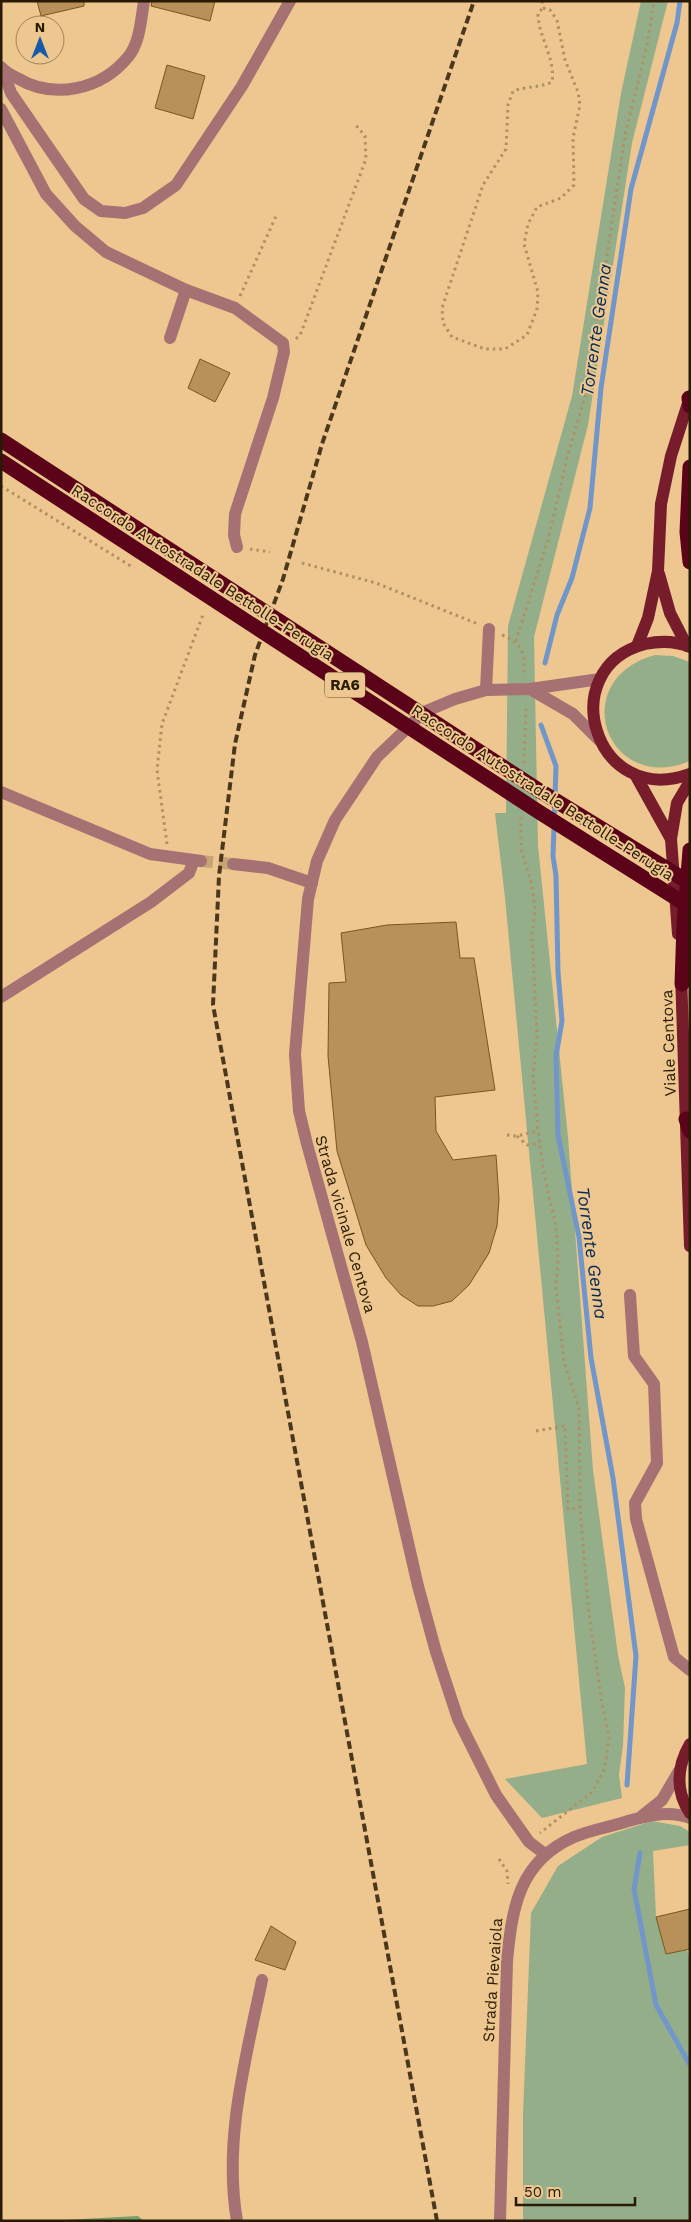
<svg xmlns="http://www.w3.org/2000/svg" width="691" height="2222" font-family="'Work Sans',sans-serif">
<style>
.green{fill:#95ae8a}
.forest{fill:#799e68}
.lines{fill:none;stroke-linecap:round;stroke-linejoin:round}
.stream{stroke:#7196c9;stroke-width:5}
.building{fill:#b79159;stroke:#78561d}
.minor-tunnel{stroke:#c6a473;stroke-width:12;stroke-dasharray:12 6;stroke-linecap:butt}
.path{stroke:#ae9063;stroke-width:3;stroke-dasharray:2.5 4;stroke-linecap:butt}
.minor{stroke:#a57173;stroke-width:12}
.major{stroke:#771c2b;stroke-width:12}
.highway{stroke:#5b0318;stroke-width:15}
.rail{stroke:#4b381c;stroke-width:4;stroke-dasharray:8 4;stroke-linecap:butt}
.highway-bridge{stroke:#5b0318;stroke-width:15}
.labels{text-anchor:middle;stroke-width:4;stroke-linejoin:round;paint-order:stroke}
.shield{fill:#edc78f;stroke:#644e2e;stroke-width:1}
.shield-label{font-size:15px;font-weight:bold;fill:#291a04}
.street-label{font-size:16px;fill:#291a04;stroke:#edc78f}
.water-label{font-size:18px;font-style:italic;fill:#052b5a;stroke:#edc78f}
</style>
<rect width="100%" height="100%" fill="#edc78f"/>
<g class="green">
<path d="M641,1H668L632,143L588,425L534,637L538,846L568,1137L593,1470L618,1655L625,1688L623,1745L619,1775L622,1798L542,1818L505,1779L587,1764L505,898L495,813H506L508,626L572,396L621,93Z"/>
<path d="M655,655L673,656L690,662V761C607,796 565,680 655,655Z"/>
<path d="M652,1821L680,1826L690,1832V1845L653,1851L656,1917L666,1954L687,1949L690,1960V2221H523V2114L531,1913L558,1866L602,1837Z"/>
</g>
<path class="forest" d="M138,2216L144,2221H52L64,2220Z"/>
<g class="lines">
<g class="stream">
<path d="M545,663L557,615L572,578L590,508L601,388L631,189L677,23L680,1"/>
<path d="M541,725L556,766L553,856L556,876L558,972L562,1021L556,1056L558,1135L579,1237L591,1358L613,1478L636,1656L627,1785"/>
<path d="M640,1853L634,1889L656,2005L690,2065"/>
</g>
</g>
<g class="building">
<path d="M37,1H84V6L41,16Z"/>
<path d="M152,1H215L210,21L151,6Z"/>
<path d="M167,65L205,76L193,119L155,108Z"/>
<path d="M200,359L230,373L215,402L188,388Z"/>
<path d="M456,922L460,958H474L495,1090L435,1097L436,1131L453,1160L496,1155L499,1199L497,1226L489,1253L469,1285L452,1301L433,1306H418L401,1295L386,1278L366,1245L337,1151L328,1056L329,983L346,982L341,933L387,925Z"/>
<path d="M690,1909V1949L666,1954L656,1917Z"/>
<path d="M271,1926L296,1942L285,1970L255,1960Z"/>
</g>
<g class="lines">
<path class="minor-tunnel" d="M201,861L233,864"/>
<g class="path">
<path d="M542,1L543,8"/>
<path d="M543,8L550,10L557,20L565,60L578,92L580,105L573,138L574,185L561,198L537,207L528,224L524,244L538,292L537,309L527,335L505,349H485L452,337L443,323L442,308L483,185L506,149L508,105L513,91C527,86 539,88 552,82C556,58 538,37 538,13Z"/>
<path d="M240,296L277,214"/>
<path d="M296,339L301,333L366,159L365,136L355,124"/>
<path d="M1,486L134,568"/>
<path d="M250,549L270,552"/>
<path d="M302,563L376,583L478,624"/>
<path d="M502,635C524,644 525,654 524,677"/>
<path d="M516,641L549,536L568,454L587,390L625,135L647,45L654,1"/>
<path d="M524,763L526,707"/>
<path d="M521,817V849L532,885L535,911L532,936L537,1034L533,1076L538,1131L544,1174L556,1227L558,1259L556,1288L564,1362L579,1408L580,1508L588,1606L601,1698L609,1737L605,1768L592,1792L540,1833"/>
<path d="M167,844L157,770L162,724L204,612"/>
<path d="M507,1135L517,1136L538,1131"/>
<path d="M517,1136L527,1145L540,1143"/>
<path d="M536,1431L565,1426L568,1509L580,1508"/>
<path d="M499,1859L507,1871L508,1884"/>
</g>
<g class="minor">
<path d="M1,67C5,72 11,75 17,78C54,100 101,90 128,57C140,43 141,19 144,1"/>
<path d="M3,70L11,93L84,199L101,211L125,213L143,208L176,185L242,86L290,1"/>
<path d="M1,109L46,194L75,226L106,252L186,290L235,308L283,343L284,352L273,398L235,514L234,535L237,547"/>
<path d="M170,338L186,290"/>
<path d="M530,689L573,714L599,740"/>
<path d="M486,690L489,629"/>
<path d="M1,792L150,854L201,861"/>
<path d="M233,864L268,868L312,883"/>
<path d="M1,997L151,902L189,873L194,860"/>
<path d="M630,1295L634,1356L654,1384L657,1463L635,1503L636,1519L674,1657L690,1670"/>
<path d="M642,1816L662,1800L679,1771"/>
<path d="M545,1854L529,1842L496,1795L458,1719L436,1652L418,1586L362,1342L307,1144L299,1111L295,1054L308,899L317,861L335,820L377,757L424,712L455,699L486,690L530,689L600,679"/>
<path d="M237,2221C223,2140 246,2058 262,1980"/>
<path d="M500,2221L507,1961C512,1908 519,1861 574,1837C588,1831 604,1828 618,1824C641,1817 667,1809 690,1818"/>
</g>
<g class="major">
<path d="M659,574L670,613L687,646"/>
<path d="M637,646L648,618L658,571L661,504L671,456L690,397"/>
<path d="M690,647C676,641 659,641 645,644C553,668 594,809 690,774"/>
<path d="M636,776L671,839"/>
<path d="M678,934L671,839L677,803L690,781"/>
<path d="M681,974L690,1246"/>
<path d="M690,1744C677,1766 675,1791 690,1813"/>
</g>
<g class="highway">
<path d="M689,398L690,406"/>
<path d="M690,467L687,532L690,562"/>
<path d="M682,984L684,925L690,850"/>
<path d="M686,1119L690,1131"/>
</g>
<path class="rail" d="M437,2221L213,1005L219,876L235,744L255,655L283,579L322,444L474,1"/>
<g class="highway-bridge">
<path d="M1,440L540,791L690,883"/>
<path d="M1,461L539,812L690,907"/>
</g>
</g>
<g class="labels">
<rect class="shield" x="325" y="672.5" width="40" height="25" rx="4"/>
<g class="shield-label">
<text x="345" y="690">RA6</text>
</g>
<g class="street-label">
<text transform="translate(203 572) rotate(33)" y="6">Raccordo Autostradale Bettolle-Perugia</text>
<text transform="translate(543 792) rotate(33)" y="6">Raccordo Autostradale Bettolle-Perugia</text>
<text transform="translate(668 1043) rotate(-92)" y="6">Viale Centova</text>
<text transform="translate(346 1224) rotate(74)" y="6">Strada vicinale Centova</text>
<text transform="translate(492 1980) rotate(-86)" y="6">Strada Pievaiola</text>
</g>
<g class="water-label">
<text transform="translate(596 330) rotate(-82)" y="6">Torrente Genna</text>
<text transform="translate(592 1253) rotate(82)" y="6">Torrente Genna</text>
</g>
</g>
<rect width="691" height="2222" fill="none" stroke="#291a04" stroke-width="5"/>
<g transform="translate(40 40)"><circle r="24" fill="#edc78f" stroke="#9f8257"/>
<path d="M0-4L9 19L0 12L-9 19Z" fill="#1759a9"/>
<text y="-8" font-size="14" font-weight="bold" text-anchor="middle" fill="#291a04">N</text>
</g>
<path d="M516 2197v8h119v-8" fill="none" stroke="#291a04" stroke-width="2.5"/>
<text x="524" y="2197" font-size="15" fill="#291a04" stroke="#edc78f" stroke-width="4" paint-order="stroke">50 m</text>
</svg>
